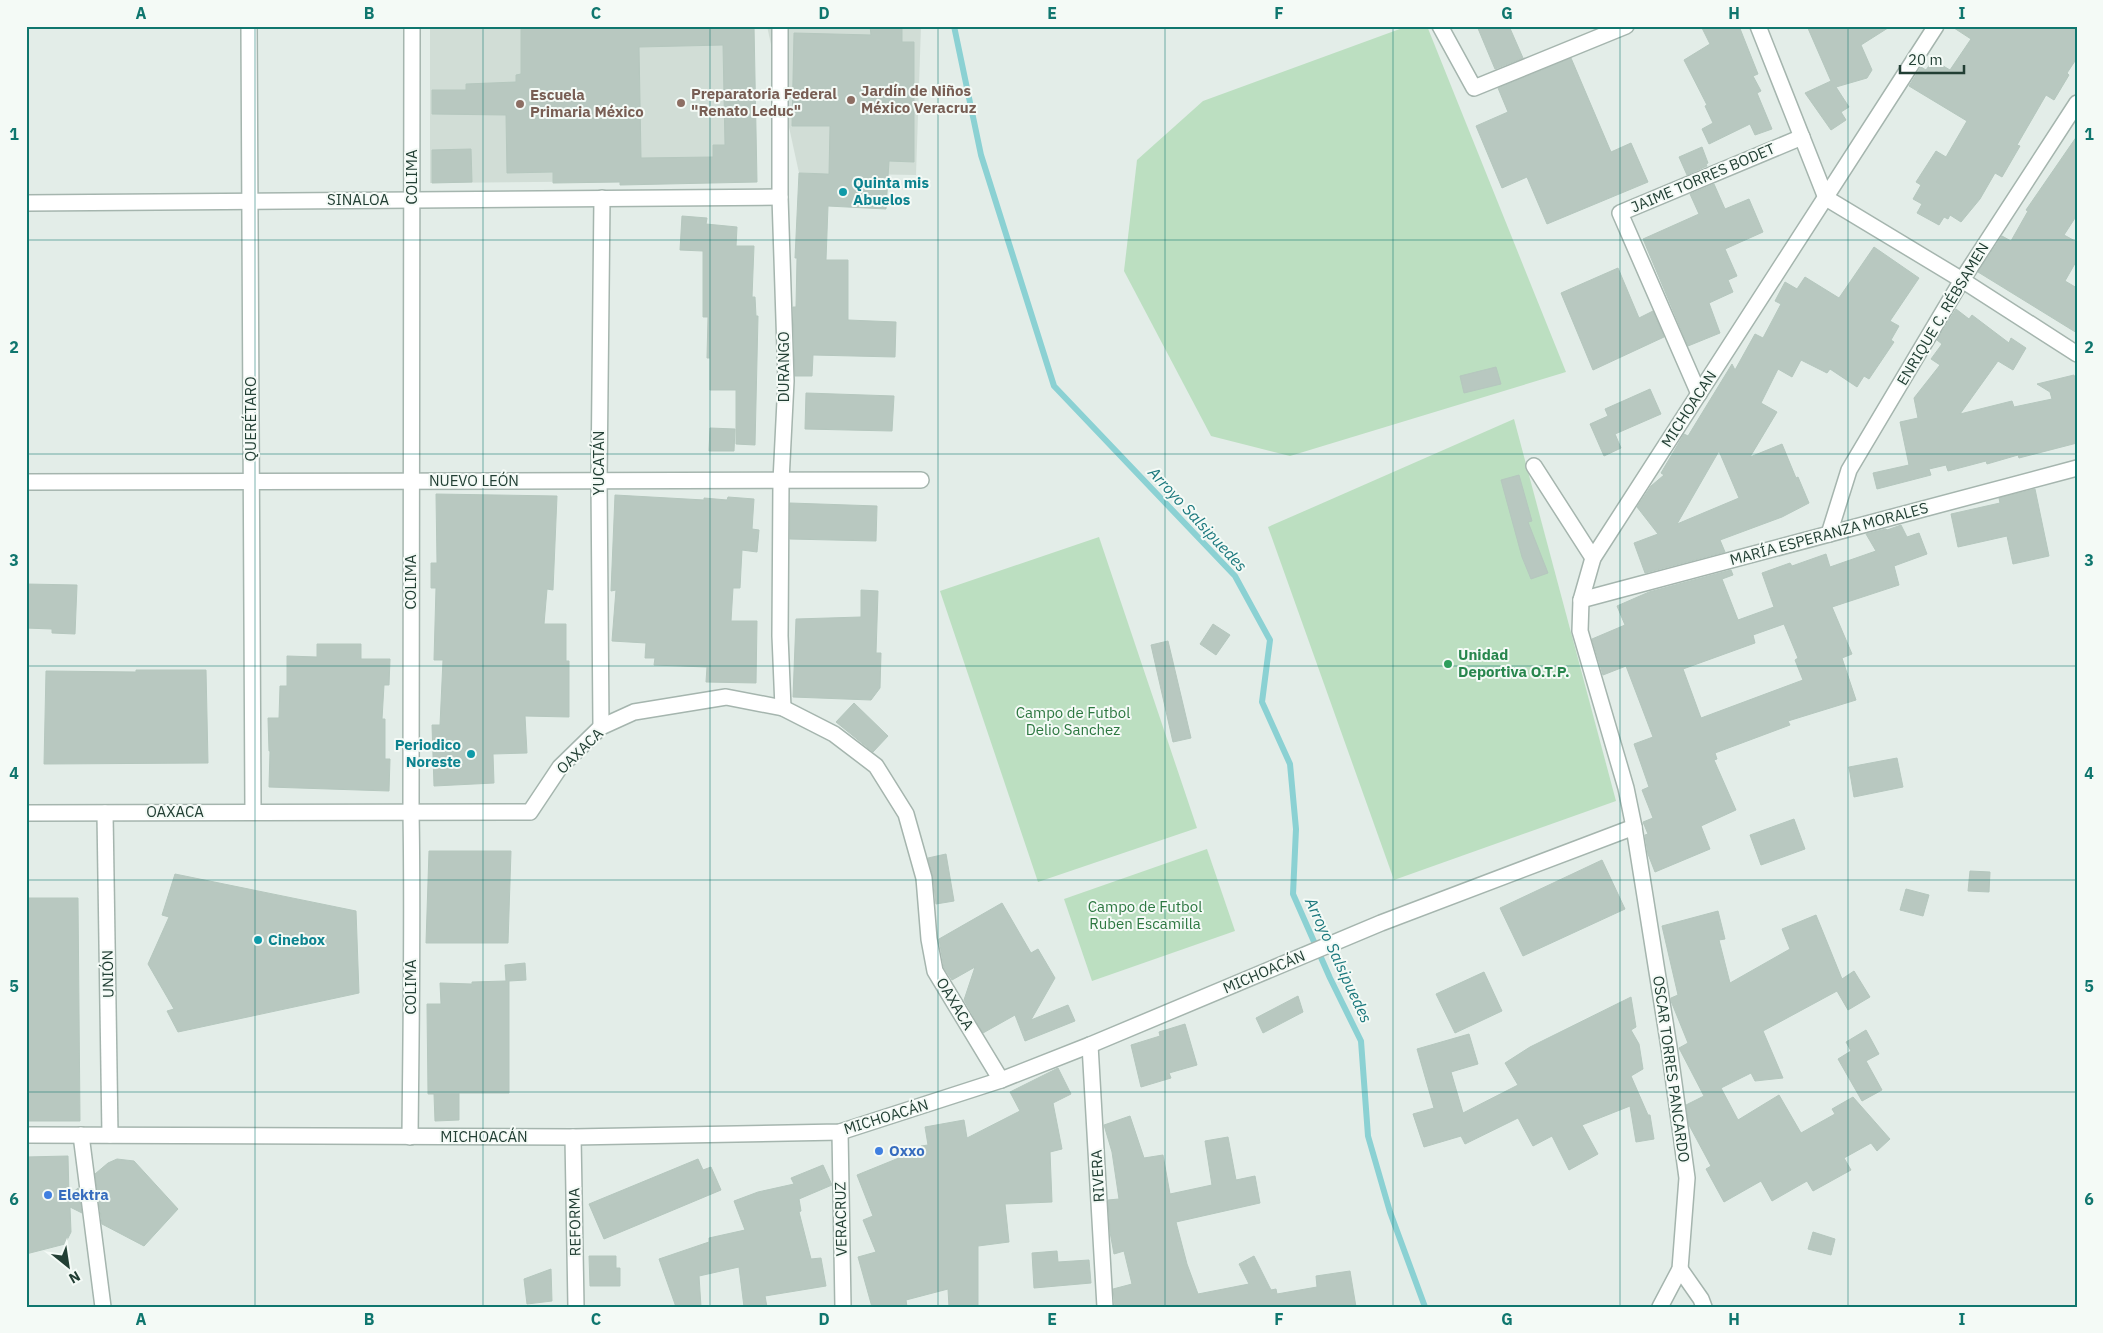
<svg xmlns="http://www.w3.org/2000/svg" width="2103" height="1333" font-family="'IBM Plex Sans',sans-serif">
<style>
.built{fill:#d1ddd6}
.green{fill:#bcdfc1}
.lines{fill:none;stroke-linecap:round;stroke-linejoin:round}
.stream{stroke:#8bd1d3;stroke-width:6}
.building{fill:#b8c8c0;stroke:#b5c7be;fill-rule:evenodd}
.street-casing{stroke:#a5b5ae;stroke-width:18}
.street{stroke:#fff;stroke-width:15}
.grid{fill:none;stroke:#0f766e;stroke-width:1;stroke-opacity:0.55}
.education-dot{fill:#8d6e63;stroke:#f4faf6;stroke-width:2}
.culture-dot{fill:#0f9aa8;stroke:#f4faf6;stroke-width:2}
.leisure-dot{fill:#2e9e5b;stroke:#f4faf6;stroke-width:2}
.shop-dot{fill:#3f7fe0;stroke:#f4faf6;stroke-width:2}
.labels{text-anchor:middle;stroke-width:4;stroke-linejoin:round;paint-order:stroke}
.education-label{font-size:15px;font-weight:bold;fill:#785e54;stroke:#f4faf6;text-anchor:start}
.street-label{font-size:15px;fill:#223f34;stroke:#f4faf6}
.culture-label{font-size:15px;font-weight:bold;fill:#0d838f;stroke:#f4faf6;text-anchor:start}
.leisure-label{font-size:15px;font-weight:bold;fill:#27864d;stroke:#f4faf6;text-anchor:start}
.park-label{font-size:15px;fill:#2c7740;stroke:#f4faf6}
.shop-label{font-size:15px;font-weight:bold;fill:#366cbe;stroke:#f4faf6;text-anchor:start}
.water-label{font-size:16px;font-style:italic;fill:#1b787d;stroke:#f4faf6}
.neatline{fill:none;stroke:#0f766e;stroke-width:2}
.grid-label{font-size:16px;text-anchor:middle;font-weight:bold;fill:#0f766e}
</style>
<rect width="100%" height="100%" fill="#e3ede8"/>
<g class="built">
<path d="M430,26H754L753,180L430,183Z"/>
<path d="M767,26H921L916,175L799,173Z"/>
</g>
<g class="green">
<path d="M1408,26H1427L1566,372L1290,456L1211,436L1124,271L1137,160L1203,101Z"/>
<path d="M1514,419L1616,801L1394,880L1268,527Z"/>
<path d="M1099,537L1197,828L1038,882L940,591Z"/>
<path d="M1207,849L1235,931L1092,981L1064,899Z"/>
</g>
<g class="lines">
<path class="stream" d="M954,26L981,155L1054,386L1235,576L1270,640L1262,702L1290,764L1296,829L1293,894L1330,978L1361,1041L1368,1136L1390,1212L1425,1307"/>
</g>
<g class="building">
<path d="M521,26H754L757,182L620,185V182L553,183V172L507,173L506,115L432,114V90H466V84L516,82V75L521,74ZM723,45L725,145H713V157L641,158L639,47Z"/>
<path d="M870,26H902V42H914V162L889,161L886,209L828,206L826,260H848V320L896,322L895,357L813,355L812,376H795L793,307H796L797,258H795L799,173L829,174L830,126H792L794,33L871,35Z"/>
<path d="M1477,26H1509L1523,58L1495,69Z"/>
<path d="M1701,26H1739L1758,74L1753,76L1761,91L1757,93L1772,129L1755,135L1750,124L1709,144L1702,129L1713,123L1705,106L1707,105L1684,60L1710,44Z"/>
<path d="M1807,26H1891L1861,45L1872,70L1867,78L1836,87L1849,107L1841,112L1846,120L1831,130L1805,93L1831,81Z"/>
<path d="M1951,26H2077V58L2067,73L2069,75L2054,100L2046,95L2017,145L2020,146L2002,177L1995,173L1980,199L1961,222L1950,215L1948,219L1944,217L1939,225L1917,213L1922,204L1913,199L1921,185L1916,182L1936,151L1946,157L1967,121L1909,86L1921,67L1926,70L1933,60L1950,70L1971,39Z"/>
<path d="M1571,58L1611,152L1631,143L1648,182L1547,224L1527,177L1502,188L1476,126L1508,112L1498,88Z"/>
<path d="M2077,136V215L2064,235L2077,242V260L2065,281L2077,288V333L1978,272L2002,236L2011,241L2028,211L2026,210Z"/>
<path d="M1702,147L1708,163L1706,164L1707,166L1687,175L1679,157Z"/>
<path d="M471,149L472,182L432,183V150Z"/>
<path d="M1714,184L1725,209L1749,199L1763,232L1725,249L1737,276L1728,280L1733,292L1709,303L1720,333L1688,346L1643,239L1699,214L1690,194Z"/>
<path d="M682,216L707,218L706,224L737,227L736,246H754L752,297H755L756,316H758L755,445L736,444V390H710V358H707L708,317H703V251L680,250Z"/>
<path d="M1874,247L1919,278L1890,321L1899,326L1891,340L1894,342L1869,379L1864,376L1857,387L1830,369L1827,373L1801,360L1792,377L1778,369L1761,403L1777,412L1750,457L1782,444L1796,478L1798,477L1809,503L1782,517L1720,540L1725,552L1645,573L1634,543L1658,534L1637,507L1651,486L1664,475L1661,473L1684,434L1688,436L1732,364L1735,370L1755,334L1763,338L1781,304L1775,301L1785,282L1797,289L1805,277L1839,298ZM1719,451L1739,498L1677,524Z"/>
<path d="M1618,268L1639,318L1653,311L1664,337L1593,370L1561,293Z"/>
<path d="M1956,309L1969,319L1972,315L2009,343L2011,338L2026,348L2013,370L1998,361L1960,414L2012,401L2014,407L2052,399L2050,392L2037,384L2074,375L2077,385V443L2019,458L2018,455L1987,464L1986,461L1948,471L1946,465L1929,469L1931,475L1877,489L1873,473L1909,465L1900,422L1918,418L1914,398L1940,365L1931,359L1942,344L1937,340Z"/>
<path d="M1496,367L1501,384L1464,393L1460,376Z"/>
<path d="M1650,389L1661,414L1615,434L1621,448L1604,456L1590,424L1608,416L1605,409Z"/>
<path d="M806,393L894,396L892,431L805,429Z"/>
<path d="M710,428L735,429L734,451H709Z"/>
<path d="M1519,475L1532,521L1528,522L1548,573L1531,579L1522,557L1501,480Z"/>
<path d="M2035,489L2049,556L2013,564L2007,536L1958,547L1951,514L2000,503L1999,498Z"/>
<path d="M436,494L557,496L553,590L547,589L544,624H566V661H569V717L525,716L527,753L493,754L494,783L434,786L432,725H440L443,660H434L436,588H431V563H437Z"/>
<path d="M615,495L704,500V498L727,500L728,497L754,499L752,529L759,530L757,552L742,550L740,588H733L731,621H757L756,683L706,682L707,667L654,665L655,658H645L646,643L612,641L616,590L611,591Z"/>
<path d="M790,503L877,506L876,541L790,539Z"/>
<path d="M1901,525L1907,537L1919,533L1927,554L1894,566L1899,585L1832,607L1852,654L1842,658L1856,700L1788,721L1790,725L1715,753L1717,759L1714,760L1736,810L1701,826L1710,849L1655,872L1648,854L1645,835L1648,834L1643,822L1653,818L1642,790L1649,787L1634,744L1653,737L1626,666L1603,675L1592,639L1625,625L1617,606L1649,592L1731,570L1733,575L1722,579L1738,620L1774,607L1762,573L1790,563L1792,566L1826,554L1830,567L1876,551L1866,534L1886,529L1887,530ZM1784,624L1798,658L1795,660L1803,680L1701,718L1683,669L1755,643L1753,635Z"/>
<path d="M26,584L77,585L75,634L52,633V629L26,628Z"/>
<path d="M861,590L878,591L876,653H881L880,688L871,700L793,697L796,619L861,617Z"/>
<path d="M1213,624L1230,635L1216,655L1200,644Z"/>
<path d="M1168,641L1191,738L1173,742L1151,645Z"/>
<path d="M317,644H361V659H390L389,685H384L382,719H385V759H390L389,791L269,787L270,751H269L268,718H279L280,686H287V656L317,657Z"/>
<path d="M136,670H206L208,763L44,764L46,671L136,672Z"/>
<path d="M854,703L888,736L873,752L836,722Z"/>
<path d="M1897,758L1903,787L1854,797L1849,767Z"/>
<path d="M1794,819L1805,849L1761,865L1750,835Z"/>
<path d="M429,851H511L508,943H426Z"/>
<path d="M946,854L954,901L936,904L933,877L928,858Z"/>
<path d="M1602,860L1625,909L1523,956L1500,908Z"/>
<path d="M1970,871L1990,872L1989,892L1968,891Z"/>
<path d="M175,874L356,911L359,993L178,1032L167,1011L174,1009L148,964L169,917L162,915Z"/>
<path d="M1906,889L1929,895L1923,916L1900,910Z"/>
<path d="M26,898H78L80,1121H26Z"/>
<path d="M1002,903L1031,953L1038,949L1055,978L1031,1020L1068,1005L1075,1021L1025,1041L1015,1015L983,1033L964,1000L975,967L952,980L944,968L939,939Z"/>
<path d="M1718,911L1725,939L1719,940L1730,983L1790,949L1782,929L1816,915L1842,979L1854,971L1870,997L1848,1010L1837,991L1763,1031L1783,1078L1755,1081L1751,1073L1721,1088L1738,1120L1779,1095L1801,1133L1835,1114L1832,1109L1853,1097L1890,1139L1877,1151L1871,1143L1844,1158L1851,1170L1813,1191L1807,1181L1772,1201L1761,1181L1724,1202L1706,1169L1711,1166L1689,1125L1686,1105L1704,1096L1679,1048L1688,1043L1671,1001V998L1678,995L1662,926Z"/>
<path d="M525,963L526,980L509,981V1093H459V1120L435,1121L434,1094H428L427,1004H441L440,983L472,984V982L506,981L505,965Z"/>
<path d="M1484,972L1502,1011L1455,1033L1436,994Z"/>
<path d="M1298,996L1303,1012L1263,1033L1256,1018Z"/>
<path d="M1631,997L1636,1027L1631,1030L1639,1044L1643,1069L1631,1076L1648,1115H1650L1654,1139L1636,1142L1630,1106L1582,1125L1598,1154L1569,1170L1552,1136L1533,1146L1518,1118L1465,1144L1461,1136L1424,1147L1413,1114L1434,1108L1417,1049L1469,1034L1478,1064L1451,1072L1463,1113L1518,1085L1505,1063L1530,1047Z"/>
<path d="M1185,1024L1197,1065L1169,1073L1171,1078L1141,1087L1131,1045L1160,1036L1159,1032Z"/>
<path d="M1866,1030L1879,1054L1866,1061L1882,1090L1862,1101L1838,1059L1851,1051L1846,1042Z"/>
<path d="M1058,1068L1071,1094L1053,1103L1062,1149L1050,1152L1052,1202L1005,1204L1009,1242L978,1246V1307H949L948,1289L906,1300L907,1307H872L858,1257L876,1252L863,1220L873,1216L857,1175L921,1149V1146L928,1145L925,1127L964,1120L967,1138L1020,1111L1010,1092Z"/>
<path d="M1130,1116L1144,1158L1163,1155L1170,1194L1212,1185L1205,1141L1228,1137L1236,1180L1255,1176L1260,1203L1176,1222L1187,1264L1198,1294L1249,1284L1239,1264L1254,1256L1271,1290L1276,1289L1277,1294L1317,1287L1316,1276L1350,1271L1356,1307H1115L1113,1289L1132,1284L1124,1251L1114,1254L1110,1232L1108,1200L1119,1199L1112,1152L1104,1125Z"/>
<path d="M68,1156L69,1196L78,1188L82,1213L70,1207L71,1232L65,1244L26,1254V1157Z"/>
<path d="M117,1159L134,1161L178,1209L144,1246L102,1224L95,1174L108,1163Z"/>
<path d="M698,1159L703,1170L711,1167L721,1190L604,1239L589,1204Z"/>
<path d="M823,1165L832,1185L799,1199L801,1211L799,1212L811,1259L821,1258L826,1286L765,1296L767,1307H744L739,1267L699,1276L701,1307H676L659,1259L709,1242V1238L745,1230L734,1201L758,1192L794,1184L791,1178Z"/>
<path d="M1813,1232L1835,1239L1831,1255L1808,1249Z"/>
<path d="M1057,1251L1058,1262L1089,1260L1091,1283L1034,1288L1032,1253Z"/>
<path d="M589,1256H616V1268H620V1286H590Z"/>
<path d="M551,1269L552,1301L527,1304L524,1279Z"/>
</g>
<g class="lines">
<defs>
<g id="street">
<path d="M249,26L253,812"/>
<path d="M780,26V197L786,381L781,481L780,636L783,708"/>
<path d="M1440,26L1474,88L1626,26"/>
<path d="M1758,26L1826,198L1962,280L2077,354"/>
<path d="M26,203L780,197"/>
<path d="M1699,394L1620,213L1802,137"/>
<path d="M1534,466L1593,558"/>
<path d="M26,482L921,480"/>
<path d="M1829,534L1849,470L1962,280L2077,103"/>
<path d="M1581,600L2077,468"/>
<path d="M601,727L599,481L602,198"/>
<path d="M26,813L530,812L560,767L601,727L634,712L726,697L783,708L834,734L876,766L906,814L924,878L929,939L935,971L1001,1080"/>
<path d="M105,813L110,1135"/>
<path d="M1090,1045L1105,1307"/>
<path d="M840,1132L843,1307"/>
<path d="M26,1135L573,1137L840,1132L1001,1080L1090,1045L1381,923L1634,827"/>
<path d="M81,1135L103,1307"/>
<path d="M410,1137C411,1029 413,921 411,812L412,26"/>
<path d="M573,1137L576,1307"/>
<path d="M1680,1269L1701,1299L1704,1307"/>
<path d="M1660,1307L1680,1269L1687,1178L1669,1047L1634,827L1626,788L1580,631L1581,600L1593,558L1936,26"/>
</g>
</defs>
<use href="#street" class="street-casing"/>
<use href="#street" class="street"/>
</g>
<path class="grid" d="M255,26V1307M483,26V1307M710,26V1307M938,26V1307M1165,26V1307M1393,26V1307M1620,26V1307M1848,26V1307M26,240H2077M26,454H2077M26,666H2077M26,880H2077M26,1092H2077"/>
<g class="education-dot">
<circle cx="851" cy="100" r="5"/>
<circle cx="681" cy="103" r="5"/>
<circle cx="520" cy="104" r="5"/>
</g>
<g class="culture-dot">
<circle cx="843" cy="192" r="5"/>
<circle cx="471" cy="754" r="5"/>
<circle cx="258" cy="940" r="5"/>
</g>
<circle class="leisure-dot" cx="1448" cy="664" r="5"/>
<g class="shop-dot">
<circle cx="879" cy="1151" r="5"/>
<circle cx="48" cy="1195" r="5"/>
</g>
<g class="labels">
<g class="education-label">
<text x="861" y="96">Jardín de Niños<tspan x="861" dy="17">México Veracruz</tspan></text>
<text x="691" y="99">Preparatoria Federal<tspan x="691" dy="17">"Renato Leduc"</tspan></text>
<text x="530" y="100">Escuela<tspan x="530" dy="17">Primaria México</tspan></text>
</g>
<g class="street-label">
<text transform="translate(412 177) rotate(-90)" y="5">COLIMA</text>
<text transform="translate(1703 178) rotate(-23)" y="5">JAIME TORRES BODET</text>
<text x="358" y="205">SINALOA</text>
<text transform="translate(1943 314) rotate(-59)" y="5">ENRIQUE C. RÉBSAMEN</text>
<text transform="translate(784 367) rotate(-90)" y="5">DURANGO</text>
<text transform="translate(1689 409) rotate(-57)" y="5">MICHOACAN</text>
<text transform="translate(251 419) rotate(-90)" y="5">QUERÉTARO</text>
<text transform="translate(599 463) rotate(-90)" y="5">YUCATÁN</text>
<text x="474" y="486">NUEVO LEÓN</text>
<text transform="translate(1829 534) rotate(-15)" y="5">MARÍA ESPERANZA MORALES</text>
<text transform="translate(411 582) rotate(-90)" y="5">COLIMA</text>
<text transform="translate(580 751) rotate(-44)" y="5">OAXACA</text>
<text x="175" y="817">OAXACA</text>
<text transform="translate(1264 972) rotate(-23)" y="5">MICHOACÁN</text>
<text transform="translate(108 974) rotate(-91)" y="5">UNIÓN</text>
<text transform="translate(411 987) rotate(-90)" y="5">COLIMA</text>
<text transform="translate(955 1004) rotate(59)" y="5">OAXACA</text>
<text transform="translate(1671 1069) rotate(82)" y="5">OSCAR TORRES PANCARDO</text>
<text transform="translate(886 1117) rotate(-17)" y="5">MICHOACÁN</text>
<text x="484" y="1142">MICHOACÁN</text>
<text transform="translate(1098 1176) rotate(-93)" y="5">RIVERA</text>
<text transform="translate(841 1219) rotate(-91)" y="5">VERACRUZ</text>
<text transform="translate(575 1222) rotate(-91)" y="5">REFORMA</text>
</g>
<g class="culture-label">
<text x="853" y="188">Quinta mis<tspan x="853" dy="17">Abuelos</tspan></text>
<text x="461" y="750" text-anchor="end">Periodico<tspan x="461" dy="17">Noreste</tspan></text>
<text x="268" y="945">Cinebox</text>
</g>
<g class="leisure-label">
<text x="1458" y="660">Unidad<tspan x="1458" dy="17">Deportiva O.T.P.</tspan></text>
</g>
<g class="park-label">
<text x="1073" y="718">Campo de Futbol<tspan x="1073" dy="17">Delio Sanchez</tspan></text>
<text x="1145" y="912">Campo de Futbol<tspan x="1145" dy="17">Ruben Escamilla</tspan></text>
</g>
<g class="shop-label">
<text x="889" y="1156">Oxxo</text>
<text x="58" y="1200">Elektra</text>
</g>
<g class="water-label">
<text transform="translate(1198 519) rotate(47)" y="6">Arroyo Salsipuedes</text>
<text transform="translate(1339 960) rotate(65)" y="6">Arroyo Salsipuedes</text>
</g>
</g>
<rect width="2103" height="1333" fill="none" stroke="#f4faf6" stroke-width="55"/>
<g transform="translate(68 1266) rotate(150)" stroke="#f4faf6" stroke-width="4" paint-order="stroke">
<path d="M0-4L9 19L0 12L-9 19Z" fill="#223f34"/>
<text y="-8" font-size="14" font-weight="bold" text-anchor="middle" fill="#223f34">N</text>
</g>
<path d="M1900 65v8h64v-8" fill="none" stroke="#223f34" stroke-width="2.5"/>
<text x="1908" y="65" font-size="15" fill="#223f34" stroke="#f4faf6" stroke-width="4" paint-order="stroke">20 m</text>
<rect x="28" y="28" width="2048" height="1278" class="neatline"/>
<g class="grid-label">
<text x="141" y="19">A</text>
<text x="369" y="19">B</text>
<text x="596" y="19">C</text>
<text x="824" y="19">D</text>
<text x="1052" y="19">E</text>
<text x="1279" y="19">F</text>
<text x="1507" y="19">G</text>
<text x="1734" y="19">H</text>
<text x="1962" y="19">I</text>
<text x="14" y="140">1</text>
<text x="2089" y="140">1</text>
<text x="14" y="353">2</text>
<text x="2089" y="353">2</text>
<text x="14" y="566">3</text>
<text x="2089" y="566">3</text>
<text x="14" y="779">4</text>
<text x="2089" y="779">4</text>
<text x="14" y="992">5</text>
<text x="2089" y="992">5</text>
<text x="14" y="1205">6</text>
<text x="2089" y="1205">6</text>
<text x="141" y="1325">A</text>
<text x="369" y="1325">B</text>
<text x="596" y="1325">C</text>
<text x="824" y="1325">D</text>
<text x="1052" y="1325">E</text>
<text x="1279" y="1325">F</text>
<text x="1507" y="1325">G</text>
<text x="1734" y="1325">H</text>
<text x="1962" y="1325">I</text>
</g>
</svg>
